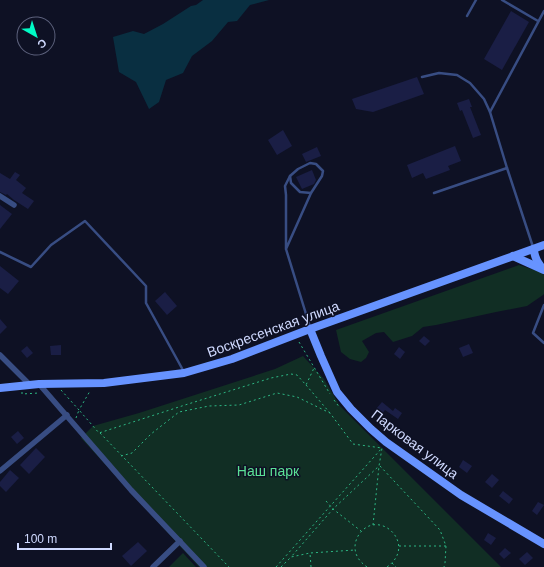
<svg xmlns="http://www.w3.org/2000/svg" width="544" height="567" font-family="Arial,sans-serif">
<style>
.green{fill:#112e24}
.water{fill:#092f41}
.building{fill:#1a1e45}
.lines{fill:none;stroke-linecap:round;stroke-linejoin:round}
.path{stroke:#2db683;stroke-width:1;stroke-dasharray:2 3;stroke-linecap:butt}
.lane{stroke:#384d83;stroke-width:2.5}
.street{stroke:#384d83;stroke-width:5.5}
.secondary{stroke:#6793ff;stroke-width:8}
.labels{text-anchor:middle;stroke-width:3;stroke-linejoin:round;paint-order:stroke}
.street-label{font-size:14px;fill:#d0daff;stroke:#0e1124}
.park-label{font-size:14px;fill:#5be196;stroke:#0e1124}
</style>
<rect width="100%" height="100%" fill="#0e1124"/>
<g class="green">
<path d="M519,265L540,272L544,275V294L543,295L527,306L496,312L436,325L423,327L412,336L393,342L384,332L376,333L362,341L369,352L366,358L361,362L350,359L341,352L336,330Z"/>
<path d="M303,356L324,379L340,406L501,567H199L81,438L93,426L139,413L275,369Z"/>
<path d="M183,553L196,567H169Z"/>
</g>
<path class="water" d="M203,0H269L250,5L237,21L228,22L212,41L192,56L183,73L166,80L159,102L149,109L136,82L119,72L113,37L133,31L144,34L163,24L191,6L196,5Z"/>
<g class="building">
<path d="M511,11L529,22L502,70L484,59Z"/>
<path d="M417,77L424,94L373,112L356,109L352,99Z"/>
<path d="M469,99L472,107H470L481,135L473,138L462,110L460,111L457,103Z"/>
<path d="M283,130L292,146L277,155L268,140Z"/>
<path d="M455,146L461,161L448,166L450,170L426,179L423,173L412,178L407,165Z"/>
<path d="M317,147L321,156L306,162L302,154Z"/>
<path d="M312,170L316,180L314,184L302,189L296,177Z"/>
<path d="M15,172L20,175L16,180L26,188L22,193L34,201L28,209L14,200L7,194L6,195L0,192V173L10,179Z"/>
<path d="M0,205L12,214L0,229Z"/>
<path d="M0,266L19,281L8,294L0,288Z"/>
<path d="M165,292L177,306L167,315L155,301Z"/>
<path d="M0,319L7,327L0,334Z"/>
<path d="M424,336L430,341L425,346L419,341Z"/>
<path d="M469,344L473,353L463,357L459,348Z"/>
<path d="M61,345V355H51L50,346Z"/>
<path d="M27,346L33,353L27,358L21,351Z"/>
<path d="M399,347L405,352L400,359L394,354Z"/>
<path d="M382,402L393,411L395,408L402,413L398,419L385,410L382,414L376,409Z"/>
<path d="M18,431L24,438L17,444L11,437Z"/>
<path d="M36,448L45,457L29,474L20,465Z"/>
<path d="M463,460L472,466L467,473L459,467Z"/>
<path d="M10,470L19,478L6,492L0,486V482Z"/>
<path d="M492,474L499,480L492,488L485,482Z"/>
<path d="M503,491L513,499L509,504L499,496Z"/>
<path d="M538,502L544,505L537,515L532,511Z"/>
<path d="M488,533L496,538L491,545L484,540Z"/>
<path d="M138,542L147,551L131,566L122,556Z"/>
<path d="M505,548L511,553L504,559L499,554Z"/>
<path d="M527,552L533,558L525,565L519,559Z"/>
</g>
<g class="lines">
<g class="path">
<path d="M299,342L330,394"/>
<path d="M306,385L330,413"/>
<path d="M61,390L79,410L90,391"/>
<path d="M22,392V394L39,393"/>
<path d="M334,400L340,408"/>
<path d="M76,418L79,410L99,433L185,405L271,378L291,374L297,375L306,385L314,368"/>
<path d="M100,433L229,567"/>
<path d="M121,456L132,453L151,434L179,412L209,406L239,405L277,393L297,397L330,413L353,444L382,448"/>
<path d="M380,466L440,530L446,546L445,563L444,567"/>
<path d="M326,501L333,509L361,531"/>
<path d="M373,525L379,466"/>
<path d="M399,546H446"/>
<path d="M392,563L396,567"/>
<path d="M276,567L382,448L379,466L333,509L291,557L310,553"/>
<path d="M281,567L290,558"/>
<path d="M311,567L310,553L355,550"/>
<path d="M367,567C360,562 355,556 355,547C355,542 357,537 360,533C380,508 418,545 387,567"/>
</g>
<g class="lane">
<path d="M502,0L538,21"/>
<path d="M467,16L476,0"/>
<path d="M422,77L439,73L457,75L470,83L484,99L490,112L507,168L533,247"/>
<path d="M490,112L544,11"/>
<path d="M290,176L291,183L300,192L311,193"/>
<path d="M434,193L507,168"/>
<path d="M286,249L311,193L322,176L323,171L316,164L310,163L298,169L290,176L285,186L286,195V249L310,327"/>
<path d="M0,252L31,267L51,245L85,221L146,286V303L184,372"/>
<path d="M544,305L533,333L544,343"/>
</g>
<g class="street">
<path d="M0,196L14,205"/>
<path d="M0,355L30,385"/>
<path d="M39,384L131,490L204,567"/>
<path d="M0,471L67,415"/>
<path d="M153,567L180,541"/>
</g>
<g class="secondary">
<path d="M534,249C534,257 537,262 542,268"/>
<path d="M513,256L544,270"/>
<path d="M310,329L321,356L337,392L351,409L371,429L386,442L461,495L544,544"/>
<path d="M0,388L39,384L104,383L184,373L232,359L310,329L544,245"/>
</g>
</g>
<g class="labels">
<g class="street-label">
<text transform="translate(273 329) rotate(-20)" y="5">Воскресенская улица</text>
<text transform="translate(415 444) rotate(37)" y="5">Парковая улица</text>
</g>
<g class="park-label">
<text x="268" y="476">Наш парк</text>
</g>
</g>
<g transform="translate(36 36) rotate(141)"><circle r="19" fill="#0e1124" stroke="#5c617c"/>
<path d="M0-3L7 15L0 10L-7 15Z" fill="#00fbc6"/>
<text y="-6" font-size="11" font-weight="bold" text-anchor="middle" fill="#d0daff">С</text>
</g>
<path d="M18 543v6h93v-6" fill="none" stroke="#d0daff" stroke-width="2"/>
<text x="24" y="543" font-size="12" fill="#d0daff" stroke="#0e1124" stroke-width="3" paint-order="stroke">100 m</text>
</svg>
